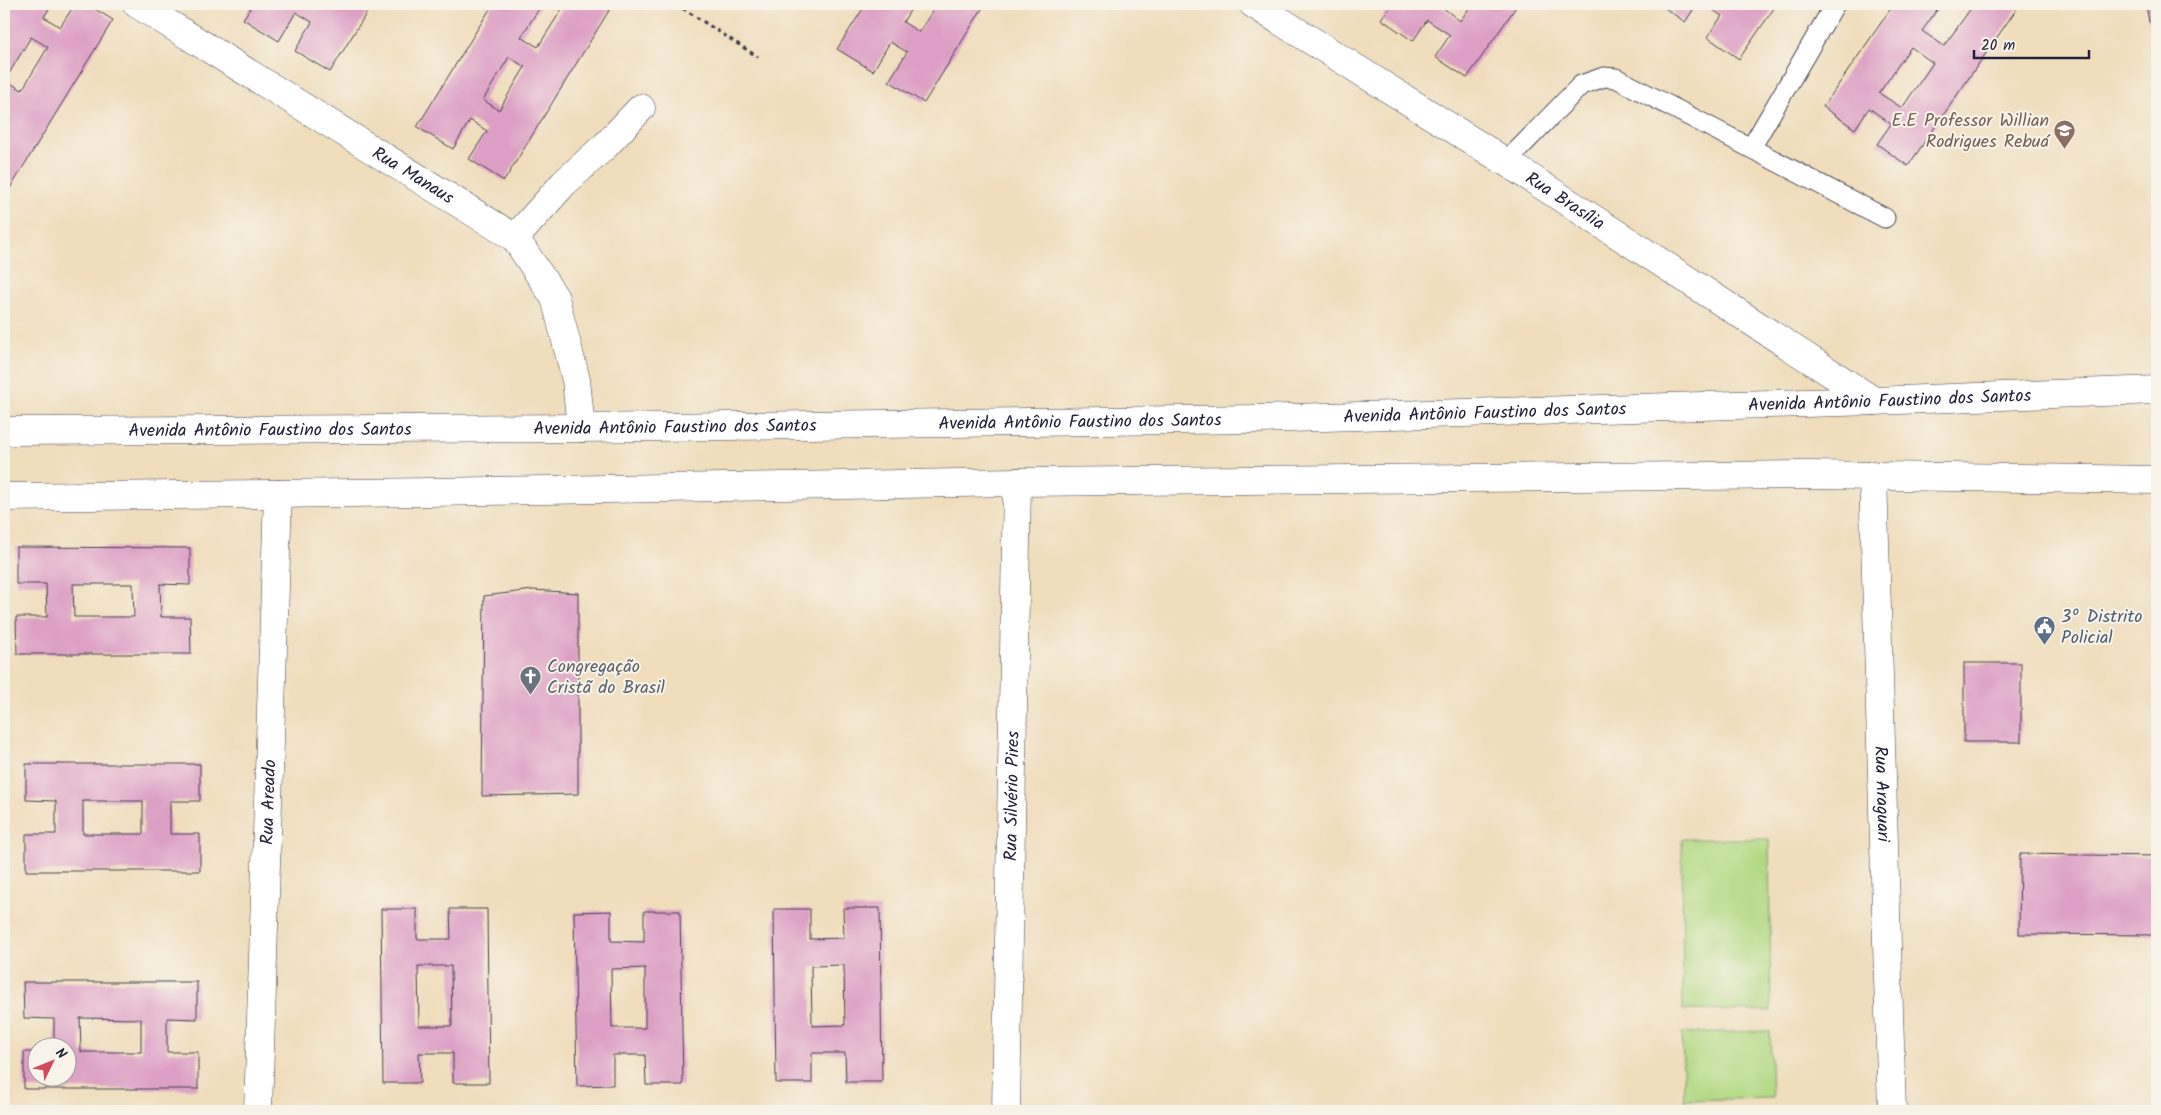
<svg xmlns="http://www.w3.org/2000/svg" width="2161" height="1115" font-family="Kalam,sans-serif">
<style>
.park{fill:#b2da84;stroke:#6a7e60}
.building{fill:#dd9fc5;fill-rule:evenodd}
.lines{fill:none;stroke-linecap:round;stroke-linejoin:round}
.lane-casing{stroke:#413e4e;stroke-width:21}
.street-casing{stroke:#413e4e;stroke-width:29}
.secondary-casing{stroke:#413e4e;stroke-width:29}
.path{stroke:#413e4e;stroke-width:3;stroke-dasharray:4 4;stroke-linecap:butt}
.lane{stroke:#fff;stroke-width:19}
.street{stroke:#fff;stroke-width:28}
.secondary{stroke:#fff;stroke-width:28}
.labels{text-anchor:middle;stroke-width:4;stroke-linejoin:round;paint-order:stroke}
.education-label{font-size:18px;fill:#785e54;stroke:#f7f3e8;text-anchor:end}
.street-label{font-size:18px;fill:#22223b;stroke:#f7f3e8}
.service-label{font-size:18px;fill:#4e5e75;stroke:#f7f3e8;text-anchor:start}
.worship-label{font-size:18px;fill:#5b616d;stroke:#f7f3e8;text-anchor:start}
</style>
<rect width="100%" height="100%" fill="#f7f3e8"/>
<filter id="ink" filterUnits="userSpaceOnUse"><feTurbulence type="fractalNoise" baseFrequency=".02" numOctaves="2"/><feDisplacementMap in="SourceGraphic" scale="10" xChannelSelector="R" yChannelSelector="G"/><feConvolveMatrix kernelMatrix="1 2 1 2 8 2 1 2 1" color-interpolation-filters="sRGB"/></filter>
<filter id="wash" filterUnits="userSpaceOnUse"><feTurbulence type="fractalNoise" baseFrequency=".0096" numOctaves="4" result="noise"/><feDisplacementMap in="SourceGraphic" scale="20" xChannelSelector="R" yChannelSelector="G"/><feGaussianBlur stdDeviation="1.12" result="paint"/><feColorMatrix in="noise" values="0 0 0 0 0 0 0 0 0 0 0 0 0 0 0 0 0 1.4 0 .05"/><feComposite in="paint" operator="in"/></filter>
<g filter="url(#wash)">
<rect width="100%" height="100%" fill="#efddbc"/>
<g class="park">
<path d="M1682,839H1769L1771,1011L1683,1010Z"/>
<path d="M1770,1031L1772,1098L1684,1100L1682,1033Z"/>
</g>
<g id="blocks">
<g class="building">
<path d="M4,4H52L44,17L60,27L75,4H87L113,20L4,198V119L9,110L4,107ZM31,37L48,47L22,90L5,80Z"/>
<path d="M253,4H372L330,72L295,51L312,22L296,12L279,41L243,19Z"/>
<path d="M493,4H542L521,37L538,47L565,4H613L504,181L469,159L487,131L470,120L453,149L417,127ZM509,57L525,67L499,110L483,100Z"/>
<path d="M866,4H914L903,22L919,32L937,4H985L924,103L889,81L907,52L890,42L873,71L837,49Z"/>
<path d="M1392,4H1438L1460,21L1472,4H1518L1467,78L1435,57L1450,35L1427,20L1413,41L1381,19Z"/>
<path d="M1659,4H1697L1685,22Z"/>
<path d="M1704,4H1777L1739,59L1707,37L1722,16Z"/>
<path d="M1894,4H1941L1922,31L1944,46L1974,4H2020L1908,166L1877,144L1891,124L1869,108L1855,129L1823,107ZM1911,47L1933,63L1902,108L1879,93Z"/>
<path d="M2146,4H2157V21L2149,22Z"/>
<path d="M16,547L190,548V585L160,584L161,617H190L191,654H17L16,617H47L46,584H16ZM73,584H133L134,617H74Z"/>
<path d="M533,590L578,593V794L482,796L484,596Z"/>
<rect x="1964" y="663" width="57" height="79"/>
<path d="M26,764H200V801H170V834H200V871H26V834H56V801L26,800ZM83,801H143V834H83Z"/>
<path d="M2020,854L2157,856V935L2019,934Z"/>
<path d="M843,908H880L882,1082H846L845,1053H812V1083H776L774,909H810V939L844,938ZM844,965L845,1025L812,1026L811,966Z"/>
<path d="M381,909H417V939H451L450,909H487L489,1083H453V1053H419L420,1083H383ZM418,966H451L452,1026H419Z"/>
<path d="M611,911V941L644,942V911H680L683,1085H646L645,1055H613V1085L577,1086L574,912ZM645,968V1028H612L611,969Z"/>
<path d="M23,982H197V1019L167,1018V1052H198V1089H24V1052H38V1078H68V1048H54V1019L24,1018ZM80,1018L141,1019V1052H81Z"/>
</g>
</g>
</g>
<g filter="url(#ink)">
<use href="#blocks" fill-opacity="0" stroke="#413e4e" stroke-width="1"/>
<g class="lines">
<defs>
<g id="lane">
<path d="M1751,148L1835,4"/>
<path d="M1506,162L1581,85L1604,77L1616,78L1885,218"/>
</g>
<g id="street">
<path id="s1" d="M137,4L515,238L555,298L576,380L581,428"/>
<path id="s2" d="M1253,4L1506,162L1874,401"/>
<path d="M515,238L564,183L606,145L641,108"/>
<path id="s3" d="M1873,475L1892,1111"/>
<path id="s4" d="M258,1111L278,494"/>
<path id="s5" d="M1006,1111L1017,482"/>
</g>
<g id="secondary">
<path id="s6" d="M4,431L581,428L1257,419L1874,401L2157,390"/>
<path d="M4,497L432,492L1017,482L1809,475L2157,480"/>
</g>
</defs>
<use href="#lane" class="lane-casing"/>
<use href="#street" class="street-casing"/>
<use href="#secondary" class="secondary-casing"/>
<path class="path" d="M676,4L758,57"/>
<use href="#lane" class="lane"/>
<use href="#street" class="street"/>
<use href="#secondary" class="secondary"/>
</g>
</g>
<defs>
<symbol id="school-pin" viewBox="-11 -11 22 30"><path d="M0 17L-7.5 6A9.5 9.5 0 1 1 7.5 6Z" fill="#8d6e63" stroke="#f7f3e8"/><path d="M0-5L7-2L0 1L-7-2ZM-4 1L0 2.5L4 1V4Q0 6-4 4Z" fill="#fff"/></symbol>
<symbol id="civic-pin" viewBox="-11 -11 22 30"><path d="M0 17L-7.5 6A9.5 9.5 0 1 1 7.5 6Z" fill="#5c6f8a" stroke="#f7f3e8"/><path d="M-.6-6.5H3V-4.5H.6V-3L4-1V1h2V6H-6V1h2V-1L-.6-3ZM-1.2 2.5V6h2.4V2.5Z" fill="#fff"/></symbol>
<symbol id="church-pin" viewBox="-11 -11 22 30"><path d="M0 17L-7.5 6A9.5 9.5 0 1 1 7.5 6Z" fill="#6b7280" stroke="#f7f3e8"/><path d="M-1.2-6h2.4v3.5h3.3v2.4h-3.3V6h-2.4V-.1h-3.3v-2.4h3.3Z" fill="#fff"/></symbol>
</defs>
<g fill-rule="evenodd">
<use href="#school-pin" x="2052" y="118" width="25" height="34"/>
<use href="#civic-pin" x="2032" y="614" width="25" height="34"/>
<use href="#church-pin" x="518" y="664" width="25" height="34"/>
</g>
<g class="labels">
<g class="education-label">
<text x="2049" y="126">E.E Professor Willian<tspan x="2049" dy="21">Rodrigues Rebuá</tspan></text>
</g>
<g class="street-label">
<text dy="6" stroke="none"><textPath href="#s1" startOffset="325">Rua Manaus</textPath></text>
<text dy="6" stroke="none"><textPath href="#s2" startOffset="369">Rua Brasília</textPath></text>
<text dy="6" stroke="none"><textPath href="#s6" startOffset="1886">Avenida Antônio Faustino dos Santos</textPath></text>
<text dy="6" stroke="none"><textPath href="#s6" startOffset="1481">Avenida Antônio Faustino dos Santos</textPath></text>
<text dy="6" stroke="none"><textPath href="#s6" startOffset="1076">Avenida Antônio Faustino dos Santos</textPath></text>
<text dy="6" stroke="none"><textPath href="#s6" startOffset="671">Avenida Antônio Faustino dos Santos</textPath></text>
<text dy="6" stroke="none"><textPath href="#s6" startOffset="266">Avenida Antônio Faustino dos Santos</textPath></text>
<text dy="6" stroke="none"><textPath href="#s3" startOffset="319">Rua Araguari</textPath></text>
<text dy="6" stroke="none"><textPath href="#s5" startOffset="315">Rua Silvério Pires</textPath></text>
<text dy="6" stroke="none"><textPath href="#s4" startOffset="309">Rua Areado</textPath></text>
</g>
<g class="service-label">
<text x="2061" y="622">3º Distrito<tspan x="2061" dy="21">Policial</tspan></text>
</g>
<g class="worship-label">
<text x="547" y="672">Congregação<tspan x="547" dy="21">Cristã do Brasil</tspan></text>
</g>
</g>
<rect width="2161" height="1115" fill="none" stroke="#f7f3e8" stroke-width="20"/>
<g transform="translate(52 1062) rotate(47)"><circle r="24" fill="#f7f3e8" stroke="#a29fa3"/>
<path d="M0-4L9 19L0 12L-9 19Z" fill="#d1495b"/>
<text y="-8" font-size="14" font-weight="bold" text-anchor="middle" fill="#22223b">N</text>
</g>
<path d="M1974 50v8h115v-8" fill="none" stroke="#22223b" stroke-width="2.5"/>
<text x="1981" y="50" font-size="15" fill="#22223b" stroke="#f7f3e8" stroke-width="4" paint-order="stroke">20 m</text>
</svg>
